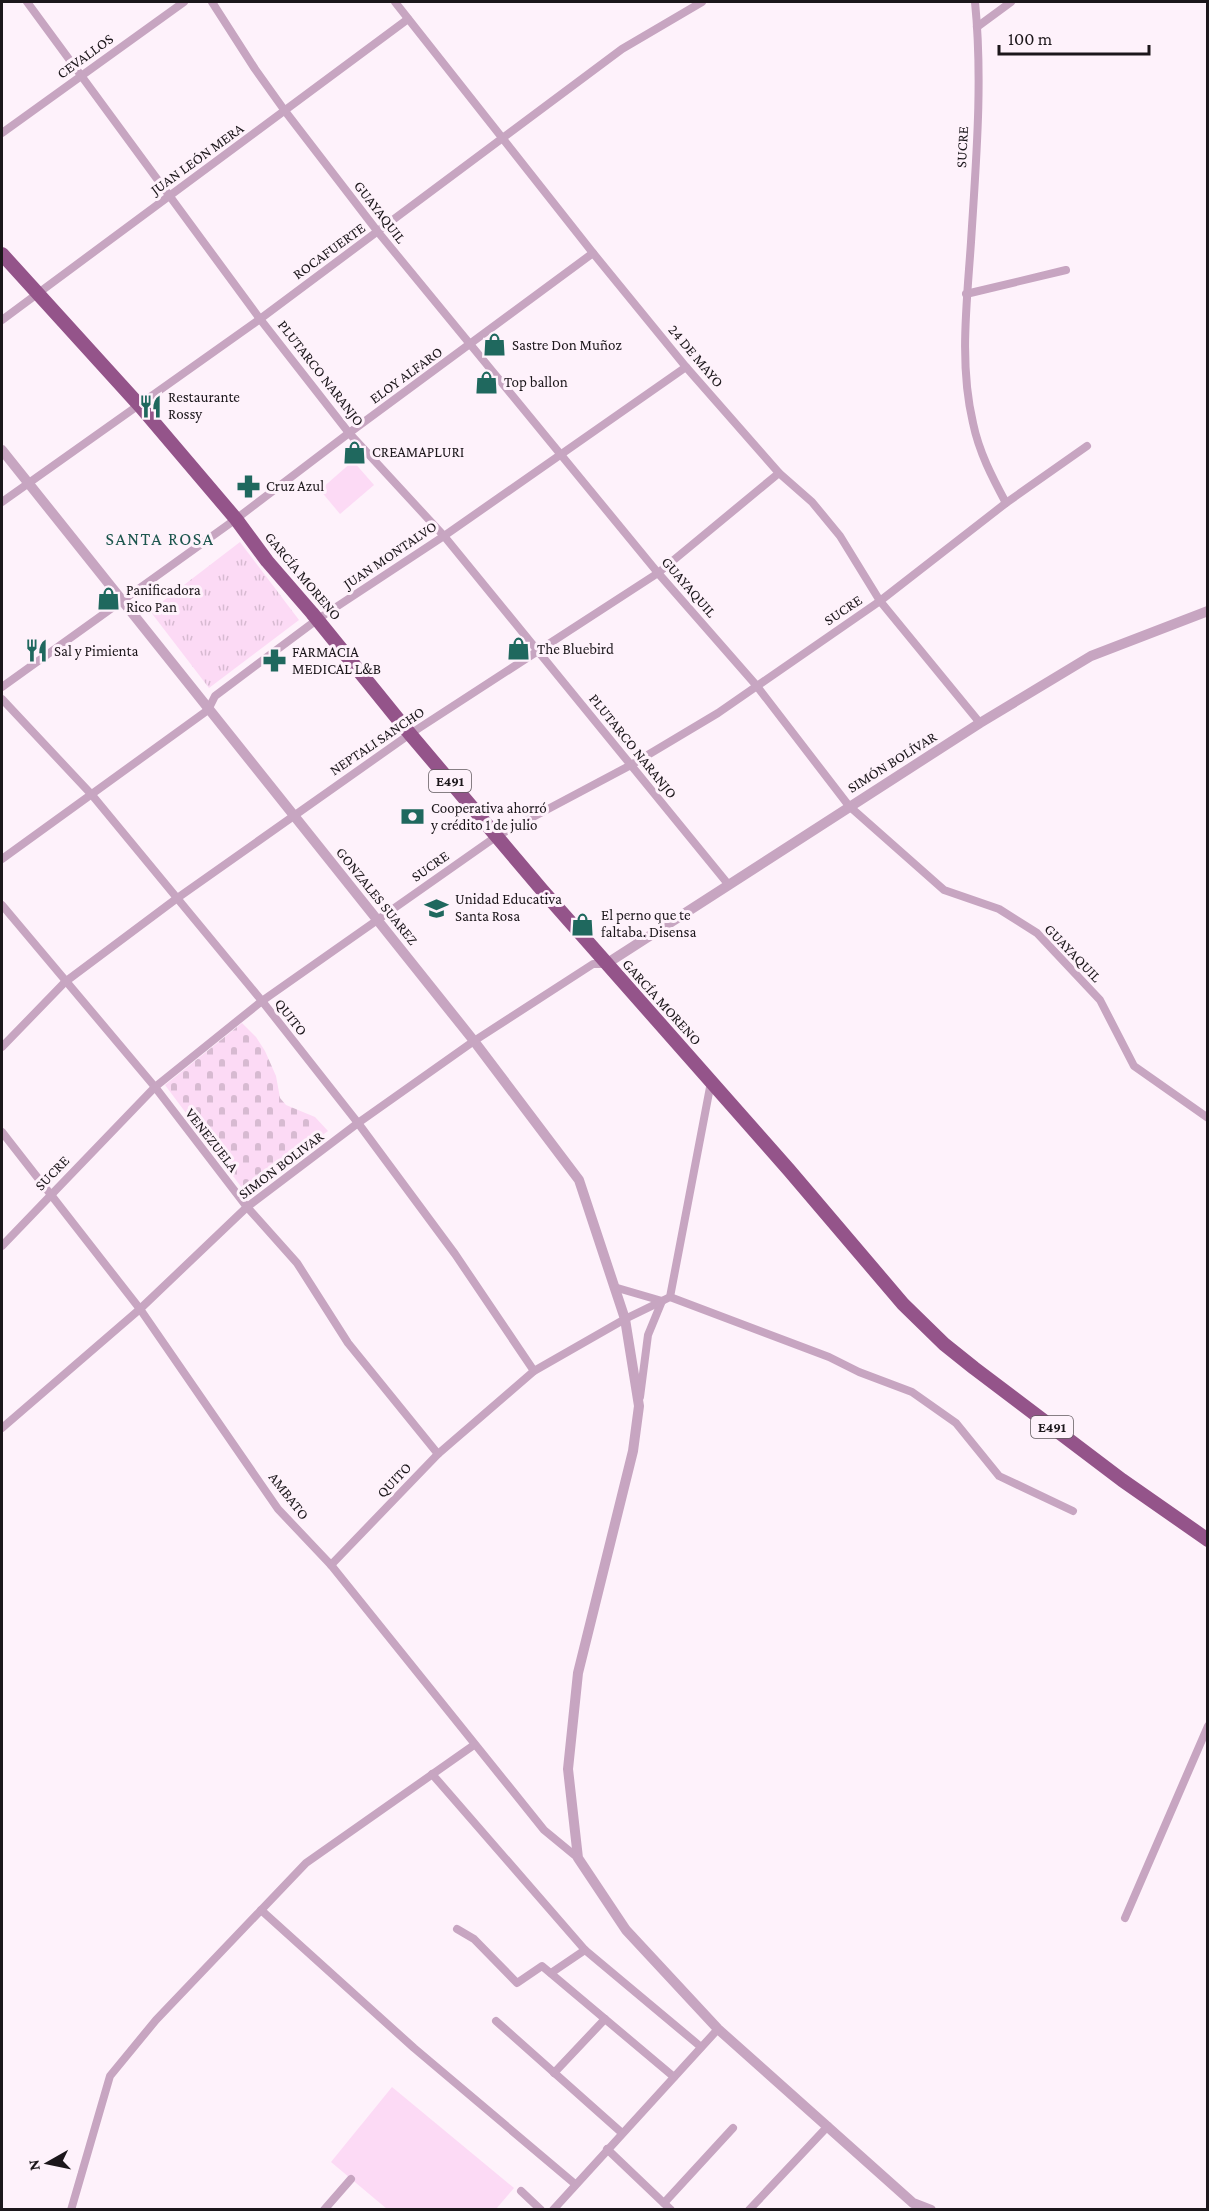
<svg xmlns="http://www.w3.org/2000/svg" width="1209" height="2211" font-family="'Crimson Pro',serif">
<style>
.grass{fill:#fcdaf5}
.cemetery{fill:url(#cemetery-stones)}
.park{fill:url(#park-tufts)}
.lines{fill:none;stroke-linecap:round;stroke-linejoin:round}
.minor{stroke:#c7a5c1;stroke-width:8}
.tertiary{stroke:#c7a5c1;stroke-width:10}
.trunk{stroke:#94548a;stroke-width:14}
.labels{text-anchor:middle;stroke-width:6;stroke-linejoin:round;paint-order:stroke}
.shield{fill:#fef2fb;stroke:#60595e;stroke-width:1.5}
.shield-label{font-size:14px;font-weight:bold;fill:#1c171b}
.street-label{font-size:15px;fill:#1c171b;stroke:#fef2fb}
.poi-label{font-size:15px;fill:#1c171b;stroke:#fef2fb;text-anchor:start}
.quarter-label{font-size:18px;letter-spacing:1.5px;fill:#1d564e;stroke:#fef2fb}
</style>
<defs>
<pattern id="cemetery-stones" width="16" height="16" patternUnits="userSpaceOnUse" patternTransform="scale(1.5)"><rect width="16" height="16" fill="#fcdaf5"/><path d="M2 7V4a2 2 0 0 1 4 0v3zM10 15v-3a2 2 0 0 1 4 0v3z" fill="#d7bad1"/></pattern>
<pattern id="park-tufts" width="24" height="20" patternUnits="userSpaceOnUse" patternTransform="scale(1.5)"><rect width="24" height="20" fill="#fcdaf5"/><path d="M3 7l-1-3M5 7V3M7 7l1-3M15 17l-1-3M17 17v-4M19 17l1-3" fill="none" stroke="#d7bad1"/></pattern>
</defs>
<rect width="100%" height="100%" fill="#fef2fb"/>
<g class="grass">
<path d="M353,461L374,485L340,514L320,490Z"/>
<path d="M392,2087L514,2188L496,2209H387L331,2162Z"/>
</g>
<path class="cemetery" d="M242,1023L256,1037L265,1051L276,1076L280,1098L286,1105L315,1117L328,1131L248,1189L242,1188L165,1085Z"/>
<path class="park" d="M240,542L299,620L209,688L150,611Z"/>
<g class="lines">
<g class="minor">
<path d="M27,2L260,319L349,433L444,536L728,884"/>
<path d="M212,2L255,69L285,111L378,232L658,573L756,685L849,806L944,890L999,909L1037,933L1100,1000L1134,1066L1208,1118"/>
<path d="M395,2L593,253L686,367L779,473L812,502L840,536L880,601L980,723"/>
<path d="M975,2C983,81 976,162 971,242C967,302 959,364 973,423C979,452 992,477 1006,503"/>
<path d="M977,27L1011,2"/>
<path d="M2,133L184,2"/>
<path d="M966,294L1066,270"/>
<path d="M2,320L408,19"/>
<path d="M2,502L260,319L622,49L702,2"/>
<path d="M2,687L236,519L349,433L593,253"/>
<path d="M2,699L92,795L262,1001L358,1123L455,1254L534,1371"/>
<path d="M2,859L208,710L215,696L318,619L444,536L686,367"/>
<path d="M2,905L155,1087L247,1207L297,1263L348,1343L438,1454"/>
<path d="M2,1047L65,982L176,899L410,734L658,573L779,473"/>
<path d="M2,1132L140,1309L278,1509L331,1565L544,1830L578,1858"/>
<path d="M2,1246L155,1087L262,1001L497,836L631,765L718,713L880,601L1006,503L1087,446"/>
<path d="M614,1287L662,1301"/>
<path d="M670,1297L829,1357L859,1372L912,1392L956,1423L999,1476L1073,1511"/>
<path d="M640,1397L648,1335L662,1301L670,1297L711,1082"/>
<path d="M2,1428L140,1309L247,1207L358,1123L474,1041L593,964H606"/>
<path d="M331,1565L438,1454L534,1371L625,1319L662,1301"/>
<path d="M432,1774L585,1950L701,2047"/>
<path d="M261,1910L414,2048L575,2184"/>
<path d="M1125,1918L1208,1726"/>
<path d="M457,1929L474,1939L517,1983L542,1966L674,2077"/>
<path d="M551,1973L585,1950"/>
<path d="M496,2021L622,2133"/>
<path d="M554,2073L605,2019"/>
<path d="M607,2149L671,2210"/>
<path d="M521,2191L541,2210"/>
<path d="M664,2203L733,2128"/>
<path d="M71,2210L110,2076L156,2020L306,1863L474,1745"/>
<path d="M324,2210L351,2179"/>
<path d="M553,2210L718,2029"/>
<path d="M749,2210L828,2126"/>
</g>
<g class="tertiary">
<path d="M2,450L474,1041L579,1180L625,1319L639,1406L633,1451L578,1673L568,1769L578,1858L626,1930L718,2029L913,2203L931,2210"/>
<path d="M606,964L980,723L1091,656L1208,611"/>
</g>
<path class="trunk" d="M2,254L140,406L236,519L267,561L312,613L410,734L542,890L789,1170L903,1304L944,1344L974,1368L1122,1480L1208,1540"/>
</g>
<defs>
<symbol id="shop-bare" viewBox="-9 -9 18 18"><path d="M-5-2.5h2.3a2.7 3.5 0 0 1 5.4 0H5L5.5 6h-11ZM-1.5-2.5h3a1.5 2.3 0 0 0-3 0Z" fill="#1f685e" stroke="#fef2fb" stroke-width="2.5" paint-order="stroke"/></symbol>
<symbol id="restaurant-bare" viewBox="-9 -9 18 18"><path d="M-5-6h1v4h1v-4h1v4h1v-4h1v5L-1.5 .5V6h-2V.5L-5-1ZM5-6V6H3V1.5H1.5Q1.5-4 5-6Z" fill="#1f685e" stroke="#fef2fb" stroke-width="2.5" paint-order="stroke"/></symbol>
<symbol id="pharmacy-bare" viewBox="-9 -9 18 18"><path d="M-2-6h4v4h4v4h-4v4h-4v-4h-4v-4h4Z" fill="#1f685e" stroke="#fef2fb" stroke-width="2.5" paint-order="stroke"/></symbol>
<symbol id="bank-bare" viewBox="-9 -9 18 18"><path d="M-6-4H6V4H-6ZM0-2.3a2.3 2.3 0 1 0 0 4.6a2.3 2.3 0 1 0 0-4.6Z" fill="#1f685e" stroke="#fef2fb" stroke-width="2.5" paint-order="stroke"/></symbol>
<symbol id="school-bare" viewBox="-9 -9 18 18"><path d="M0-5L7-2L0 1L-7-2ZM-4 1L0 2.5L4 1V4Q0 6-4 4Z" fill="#1f685e" stroke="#fef2fb" stroke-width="2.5" paint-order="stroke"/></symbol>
</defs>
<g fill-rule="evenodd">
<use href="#shop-bare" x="478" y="328" width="33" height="33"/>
<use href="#shop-bare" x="470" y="366" width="33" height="33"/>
<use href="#restaurant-bare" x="134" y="390" width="33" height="33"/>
<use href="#shop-bare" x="338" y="436" width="33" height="33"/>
<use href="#pharmacy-bare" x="232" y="470" width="33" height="33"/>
<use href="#shop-bare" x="92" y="582" width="33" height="33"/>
<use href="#shop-bare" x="502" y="632" width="33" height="33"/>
<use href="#restaurant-bare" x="20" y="634" width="33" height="33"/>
<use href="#pharmacy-bare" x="258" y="644" width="33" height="33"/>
<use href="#bank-bare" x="396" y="800" width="33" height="33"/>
<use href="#school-bare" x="420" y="892" width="33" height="33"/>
<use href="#shop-bare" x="566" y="908" width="33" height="33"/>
</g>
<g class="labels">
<g class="shield">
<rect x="429" y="770" width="42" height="22" rx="4.5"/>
<rect x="1031" y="1416" width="42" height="22" rx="4.5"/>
</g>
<g class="shield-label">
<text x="450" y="786">E491</text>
<text x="1052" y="1432">E491</text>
</g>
<g class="street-label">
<text transform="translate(85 56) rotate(-36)" y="5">CEVALLOS</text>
<text transform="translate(962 147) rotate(-87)" y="5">SUCRE</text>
<text transform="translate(197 159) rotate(-36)" y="5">JUAN LEÓN MERA</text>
<text transform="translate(380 212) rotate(52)" y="5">GUAYAQUIL</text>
<text transform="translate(329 251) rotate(-36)" y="5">ROCAFUERTE</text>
<text transform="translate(696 356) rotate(50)" y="5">24 DE MAYO</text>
<text transform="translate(321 373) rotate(52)" y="5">PLUTARCO NARANJO</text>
<text transform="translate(406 375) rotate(-36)" y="5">ELOY ALFARO</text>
<text transform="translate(390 555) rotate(-34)" y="5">JUAN MONTALVO</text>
<text transform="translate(303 576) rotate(50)" y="5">GARCÍA MORENO</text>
<text transform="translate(689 587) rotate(49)" y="5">GUAYAQUIL</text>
<text transform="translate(843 610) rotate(-34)" y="5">SUCRE</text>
<text transform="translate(377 741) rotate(-34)" y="5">NEPTALI SANCHO</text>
<text transform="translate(633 746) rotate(51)" y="5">PLUTARCO NARANJO</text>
<text transform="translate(892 762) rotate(-32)" y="5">SIMÓN BOLÍVAR</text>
<text transform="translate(430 866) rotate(-35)" y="5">SUCRE</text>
<text transform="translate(377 896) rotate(51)" y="5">GONZALES SUAREZ</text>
<text transform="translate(1073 953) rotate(46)" y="5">GUAYAQUIL</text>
<text transform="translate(662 1002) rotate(48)" y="5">GARCÍA MORENO</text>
<text transform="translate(291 1017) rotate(52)" y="5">QUITO</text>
<text transform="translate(212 1140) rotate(52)" y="5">VENEZUELA</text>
<text transform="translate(281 1165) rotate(-37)" y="5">SIMON BOLIVAR</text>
<text transform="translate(52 1173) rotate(-46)" y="5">SUCRE</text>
<text transform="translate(394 1480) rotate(-46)" y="5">QUITO</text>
<text transform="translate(289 1496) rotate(52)" y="5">AMBATO</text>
</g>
<g class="poi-label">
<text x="512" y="350">Sastre Don Muñoz</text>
<text x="504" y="387">Top ballon</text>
<text x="168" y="402">Restaurante<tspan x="168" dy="17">Rossy</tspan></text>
<text x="372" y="457">CREAMAPLURI</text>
<text x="266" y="491">Cruz Azul</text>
<text x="126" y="595">Panificadora<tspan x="126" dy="17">Rico Pan</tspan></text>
<text x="537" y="654">The Bluebird</text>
<text x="54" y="656">Sal y Pimienta</text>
<text x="292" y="657">FARMACIA<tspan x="292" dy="17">MEDICAL L&amp;B</tspan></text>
<text x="431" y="813">Cooperativa ahorró<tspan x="431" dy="17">y crédito 1 de julio</tspan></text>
<text x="455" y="904">Unidad Educativa<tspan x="455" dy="17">Santa Rosa</tspan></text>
<text x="601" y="920">El perno que te<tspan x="601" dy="17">faltaba. Disensa</tspan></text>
</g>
<g class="quarter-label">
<text x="160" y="545">SANTA ROSA</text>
</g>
</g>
<rect width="1209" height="2211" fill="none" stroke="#1c171b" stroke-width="6"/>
<g transform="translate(48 2163) rotate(261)" stroke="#fef2fb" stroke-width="4.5" paint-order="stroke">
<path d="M0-4.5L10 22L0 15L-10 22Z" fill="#1c171b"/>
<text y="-9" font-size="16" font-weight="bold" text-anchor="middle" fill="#1c171b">N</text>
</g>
<path d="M999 45v9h150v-9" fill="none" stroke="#1c171b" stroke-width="3"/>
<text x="1008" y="45" font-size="18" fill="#1c171b" stroke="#fef2fb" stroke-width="4.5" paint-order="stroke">100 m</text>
</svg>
